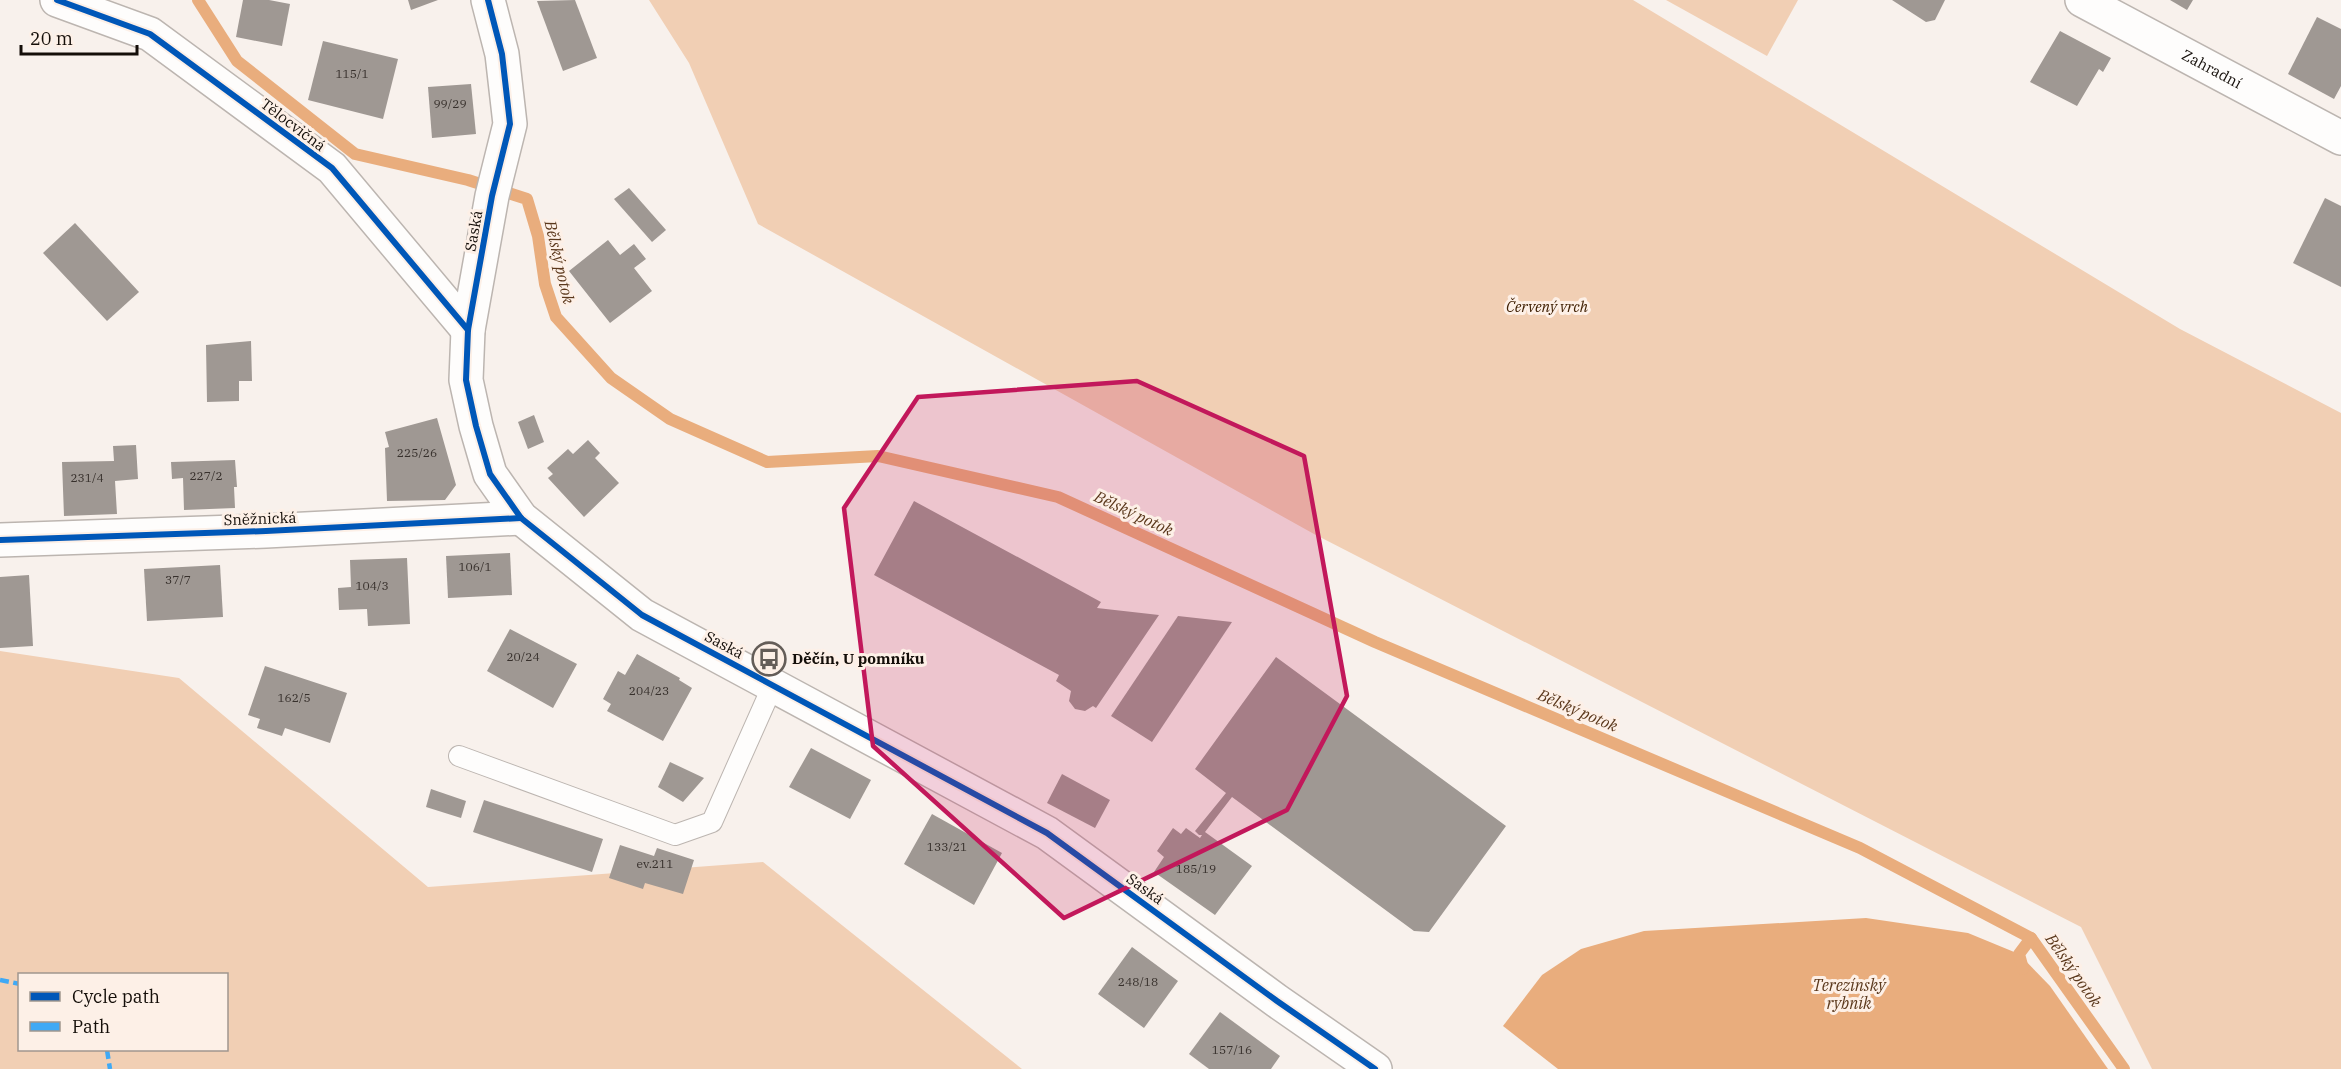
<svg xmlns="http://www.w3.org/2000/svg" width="2341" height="1069" font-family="'IBM Plex Serif',serif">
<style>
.green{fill:#f1cfb4;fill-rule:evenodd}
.water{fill:#e9ad7d}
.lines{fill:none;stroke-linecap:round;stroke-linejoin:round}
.stream{stroke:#e9ad7d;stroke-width:12}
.building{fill:#9f9893}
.lane-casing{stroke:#bcb5b0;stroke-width:22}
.street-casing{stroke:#bcb5b0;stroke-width:36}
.lane{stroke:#fefdfc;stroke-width:20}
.street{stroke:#fefdfc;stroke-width:33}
.quiet{stroke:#3fa9f5;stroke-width:4.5;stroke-dasharray:9 4.5;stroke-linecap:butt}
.cycleway-casing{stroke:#fdf0e7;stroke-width:10}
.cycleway{stroke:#0057b8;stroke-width:6}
.marked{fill:#c2185b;fill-opacity:0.2;stroke:#c2185b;stroke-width:4.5;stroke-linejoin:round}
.labels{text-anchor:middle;stroke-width:6;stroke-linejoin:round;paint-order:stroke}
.number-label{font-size:12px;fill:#37302c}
.street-label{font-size:15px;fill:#140e09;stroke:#fdf0e7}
.park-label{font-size:15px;font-style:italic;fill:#422205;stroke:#fdf0e7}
.poi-label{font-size:15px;font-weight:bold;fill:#140e09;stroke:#fdf0e7;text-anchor:start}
.water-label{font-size:16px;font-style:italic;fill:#5b381c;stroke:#fdf0e7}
</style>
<rect width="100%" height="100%" fill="#f8f1ec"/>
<g class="green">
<path d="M649,0H1633L2180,329L2341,413V1069H2152L2081,927L1314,534L758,224L689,63Z"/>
<path d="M1666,0H1798L1767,56Z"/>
<path d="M0,651L179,678L428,887L763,862L1022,1069H0ZM20,974H226V1050H20Z"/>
</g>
<path class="water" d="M1866,918L1968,933L2019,954L2050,986L2108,1069H1558L1503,1026L1542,975L1581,949L1644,931Z"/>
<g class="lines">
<g class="stream">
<path d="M198,0L237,61L355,154L468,180L527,199L538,236L545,284L556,317L611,378L670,419L767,462L878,456L1058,497L1375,642L1860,848L2031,938L2124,1069"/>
<path d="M2023,969L2019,954L2031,938"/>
</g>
</g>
<g class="building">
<path d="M243,0H269L290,4L282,46L236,37Z"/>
<path d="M408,0H438L411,10Z"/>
<path d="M575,0L597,58L563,71L537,1Z"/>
<path d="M1892,0H1945L1935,20L1926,22Z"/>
<path d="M2170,0H2193L2187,10Z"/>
<path d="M2317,17L2341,29V86L2334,99L2288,74Z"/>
<path d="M2060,31L2111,58L2103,72L2099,69L2077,106L2030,82Z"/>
<path d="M323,41L398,59L383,119L308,100Z"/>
<path d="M471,84L476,134L432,138L428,87Z"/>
<path d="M629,188L666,230L652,242L614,199Z"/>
<path d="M2325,198L2341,206V287L2293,263Z"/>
<path d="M75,223L139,292L107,321L43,253Z"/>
<path d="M608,240L620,255L634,244L646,259L634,268L652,291L610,323L569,271Z"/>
<path d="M251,341L252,381H239V401L207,402L206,345Z"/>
<path d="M534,415L544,442L528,449L518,422Z"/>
<path d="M437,418L456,485L445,500L387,501L385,448L389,447L385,432Z"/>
<path d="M588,440L600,453L595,458L619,483L584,517L548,478L553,474L547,468L568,449L573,454Z"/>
<path d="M136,445L138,479L115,481L117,514L64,516L62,462L114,461L113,446Z"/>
<path d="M235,460L237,487H234L235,508L184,510L183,478L172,479L171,462Z"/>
<path d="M914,501L1101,602L1097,608L1159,615L1096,708L1093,706L1085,711L1075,709L1069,701L1071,691L1056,681L1059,675L874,575Z"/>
<path d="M510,553L512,595L448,598L446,556Z"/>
<path d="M407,558L410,624L368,626L367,609L339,610L338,588L351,587L350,560Z"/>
<path d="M220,565L223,617L147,621L144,569Z"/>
<path d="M29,575L33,646L0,648V577Z"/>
<path d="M1178,616L1232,622L1152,742L1111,716Z"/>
<path d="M510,629L577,664L553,708L487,671Z"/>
<path d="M637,654L680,678L679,680L692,688L663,741L607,711L611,704L603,699L618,671L625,675Z"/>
<path d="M1276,657L1506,826L1429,932L1414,931L1232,797L1205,832L1252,866L1215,915L1154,872L1164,857L1157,851L1173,828L1181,834L1186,828L1200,838L1202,835H1199L1195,831L1226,793L1195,769Z"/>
<path d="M265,666L347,693L330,743L285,728L282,736L257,728L260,719L248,715Z"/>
<path d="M811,748L871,780L850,819L789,787Z"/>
<path d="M670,762L704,778L683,802L658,787Z"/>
<path d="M1062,774L1110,800L1095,828L1047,803Z"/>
<path d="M431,789L466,801L461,818L426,807Z"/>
<path d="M484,800L603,839L592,872L473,832Z"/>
<path d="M932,814L1002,853L974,905L904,864Z"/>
<path d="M620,845L654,856L657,848L694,860L683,894L645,883L643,889L609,878Z"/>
<path d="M1132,947L1178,981L1144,1028L1098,994Z"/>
<path d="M1220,1012L1280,1056L1271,1069H1209L1189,1054Z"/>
</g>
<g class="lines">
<defs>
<path id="lane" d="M459,756L675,835L712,822L773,685"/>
<g id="street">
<path d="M57,0L150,34L332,168L468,330"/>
<path d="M488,0L502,54L510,124L492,196L468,330L466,380L476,426L490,474L521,518L642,615L1047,833L1277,1001L1375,1069"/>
<path id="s1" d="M2082,0L2341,138"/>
<path d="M0,540L266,531L521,518"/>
</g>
</defs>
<use href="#lane" class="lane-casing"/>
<use href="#street" class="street-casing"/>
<use href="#lane" class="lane"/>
<use href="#street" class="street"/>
<g class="quiet">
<path d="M0,980L20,984"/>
<path d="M107,1050L110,1069"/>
</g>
<defs>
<g id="cycleway">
<path d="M57,0L150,34L332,168L468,330"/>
<path d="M488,0L502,54L510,124L492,196L468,330L466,380L476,426L490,474L521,518L642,615L1047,833L1277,1001L1375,1069"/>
<path d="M0,540L266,531L521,518"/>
</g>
</defs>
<use href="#cycleway" class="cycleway-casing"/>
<use href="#cycleway" class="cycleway"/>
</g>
<path class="marked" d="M1137,381L1304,456L1347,696L1287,810L1064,918L873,746L844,508L918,397Z"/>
<defs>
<symbol id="bus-ring" viewBox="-11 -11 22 22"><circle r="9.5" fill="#fdf0e7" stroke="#645d58" stroke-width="1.5"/><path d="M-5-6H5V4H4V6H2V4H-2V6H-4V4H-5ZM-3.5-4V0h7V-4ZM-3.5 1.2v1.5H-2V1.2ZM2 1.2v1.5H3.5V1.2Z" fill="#645d58"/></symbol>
</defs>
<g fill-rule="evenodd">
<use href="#bus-ring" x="750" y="640" width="38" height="38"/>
</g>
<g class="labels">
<g class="number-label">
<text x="352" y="78">115/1</text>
<text x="450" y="108">99/29</text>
<text x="417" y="457">225/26</text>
<text x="206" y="480">227/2</text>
<text x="87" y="482">231/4</text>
<text x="475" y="571">106/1</text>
<text x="178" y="584">37/7</text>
<text x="372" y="590">104/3</text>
<text x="523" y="661">20/24</text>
<text x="649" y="695">204/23</text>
<text x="294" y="702">162/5</text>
<text x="947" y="851">133/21</text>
<text x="655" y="868">ev.211</text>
<text x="1196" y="873">185/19</text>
<text x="1138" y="986">248/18</text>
<text x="1232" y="1054">157/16</text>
</g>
<g class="street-label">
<text dy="5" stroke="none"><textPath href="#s1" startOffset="147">Zahradní</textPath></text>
<text transform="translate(293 125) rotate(37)" y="5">Tělocvičná</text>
<text transform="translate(474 231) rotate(-80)" y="5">Saská</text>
<text transform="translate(260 519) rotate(-2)" y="5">Sněžnická</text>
<text transform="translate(724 645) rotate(28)" y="5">Saská</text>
<text transform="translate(1145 889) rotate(36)" y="5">Saská</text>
</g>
<g class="park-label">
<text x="1547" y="312">Červený vrch</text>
</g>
<g class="poi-label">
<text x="792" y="664">Děčín, U pomníku</text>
</g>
<g class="water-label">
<text transform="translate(560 262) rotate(77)" y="6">Bělský potok</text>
<text transform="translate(1134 513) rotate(25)" y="6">Bělský potok</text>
<text transform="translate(1578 710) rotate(23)" y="6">Bělský potok</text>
<text transform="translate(2074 970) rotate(55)" y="6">Bělský potok</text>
<text x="1849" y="991">Terezínský<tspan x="1849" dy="18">rybník</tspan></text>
</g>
</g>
<rect x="18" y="973" width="210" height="78" fill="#fdf0e7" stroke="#a0968e" stroke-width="1.5"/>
<rect x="30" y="992" width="30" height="9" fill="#0057b8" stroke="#a0968e" stroke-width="1.5"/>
<text x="72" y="1003" font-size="18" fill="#140e09">Cycle path</text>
<rect x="30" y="1022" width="30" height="9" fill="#3fa9f5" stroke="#a0968e" stroke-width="1.5"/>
<text x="72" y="1033" font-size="18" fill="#140e09">Path</text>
<path d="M21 45v9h116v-9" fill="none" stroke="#140e09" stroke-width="3"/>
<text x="30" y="45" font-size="18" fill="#140e09" stroke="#fdf0e7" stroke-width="4.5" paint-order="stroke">20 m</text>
</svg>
